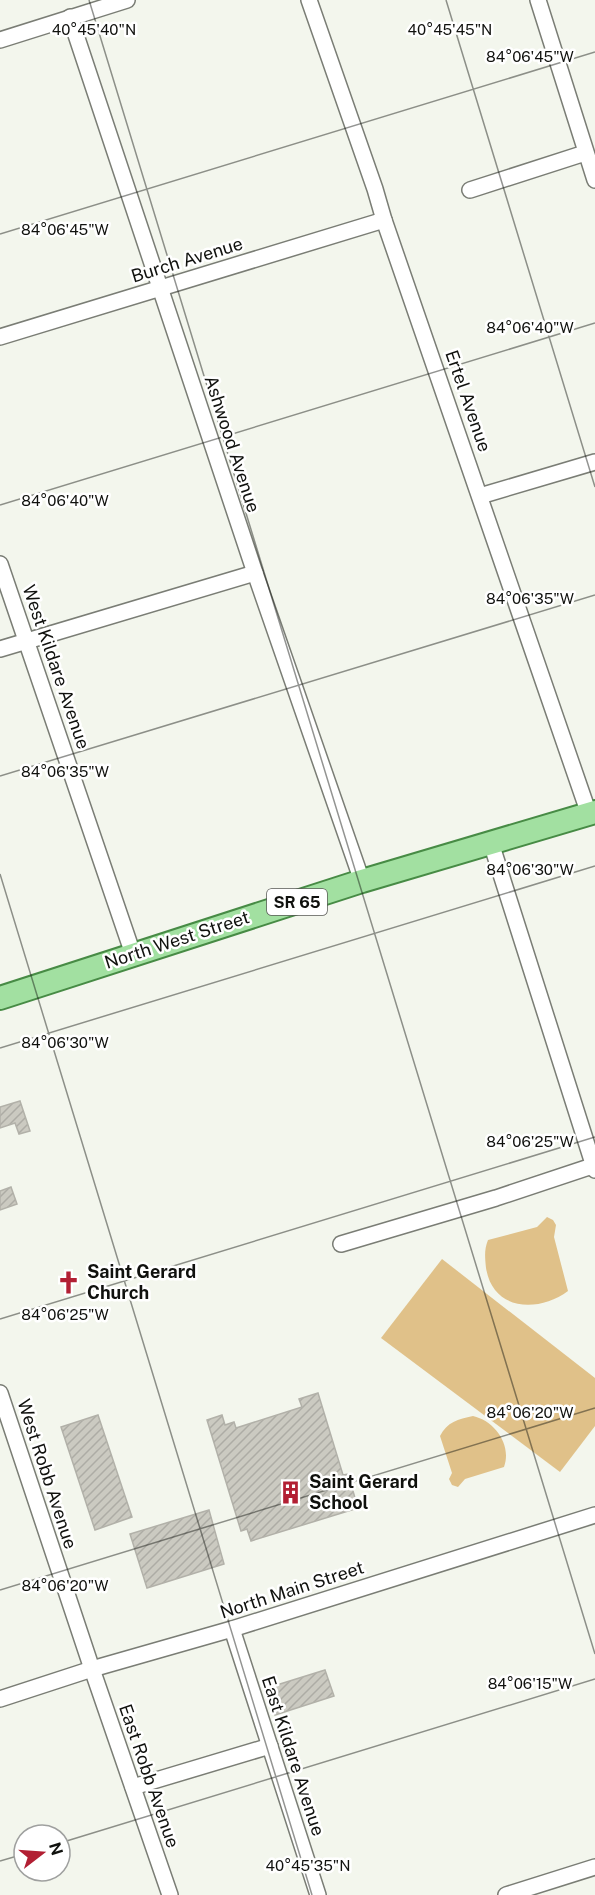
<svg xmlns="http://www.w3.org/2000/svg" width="595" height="1895" font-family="'Public Sans',sans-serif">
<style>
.pitch{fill:#e0c189}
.building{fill:url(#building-hatch);stroke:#b2b1a9;stroke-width:1.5}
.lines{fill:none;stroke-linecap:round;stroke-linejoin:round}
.minor-casing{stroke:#7a7d75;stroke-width:18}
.primary-casing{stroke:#478b45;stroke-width:26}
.minor{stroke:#fff;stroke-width:15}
.primary{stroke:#a2e0a1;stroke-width:22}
.ticks{fill:none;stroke:#10110e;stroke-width:1.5;stroke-opacity:0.45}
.labels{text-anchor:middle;stroke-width:5;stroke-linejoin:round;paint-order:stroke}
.shield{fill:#fff;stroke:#585856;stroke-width:1.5}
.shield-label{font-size:16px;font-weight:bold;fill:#10110e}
.street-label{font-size:18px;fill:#10110e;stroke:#fff}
.poi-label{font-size:18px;font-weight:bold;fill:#10110e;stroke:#fff;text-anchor:start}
.ticks-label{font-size:15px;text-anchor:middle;fill:#10110e;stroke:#fff;stroke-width:5;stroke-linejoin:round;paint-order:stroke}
</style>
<defs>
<pattern id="building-hatch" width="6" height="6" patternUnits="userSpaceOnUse" patternTransform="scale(1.5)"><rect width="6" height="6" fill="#cbcac1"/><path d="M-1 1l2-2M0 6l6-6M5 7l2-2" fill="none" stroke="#adaca5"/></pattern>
</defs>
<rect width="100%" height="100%" fill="#f3f6ed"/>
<g class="pitch">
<path d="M547,1217L553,1220L556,1225L554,1237L568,1291C538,1313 493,1311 486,1268C485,1257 484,1250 488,1240L537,1227Z"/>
<path d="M442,1259L595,1378V1426L560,1472L381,1338Z"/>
<path d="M473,1416C495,1421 512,1445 504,1467L465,1479L458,1487L452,1485L449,1479L452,1473L440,1436C447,1422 458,1419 473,1416Z"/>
</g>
<g class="building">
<path d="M20,1101L30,1131L19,1134L15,1123L0,1128V1107Z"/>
<path d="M11,1187L17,1204L0,1210V1191Z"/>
<path d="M318,1393L343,1475L348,1474L358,1508L251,1541L247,1529L241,1531L207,1420L222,1415L225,1425L234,1422L236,1428L302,1407L299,1399Z"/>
<path d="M98,1415L132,1517L95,1530L61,1427Z"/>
<path d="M209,1510L224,1564L147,1588L130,1534Z"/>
<path d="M325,1670L334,1696L275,1715L267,1688Z"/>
</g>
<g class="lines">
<defs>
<g id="minor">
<path d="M309,0L375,189L384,220L589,814"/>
<path d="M538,0L595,180"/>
<path d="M70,17L255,573L362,881"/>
<path d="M0,40L127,0"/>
<path d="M470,190L585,153"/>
<path d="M0,337L384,220"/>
<path d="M480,496L595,462"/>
<path d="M0,564L133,954"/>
<path d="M0,649L255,573"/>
<path d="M491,843L595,1170"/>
<path d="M341,1244L496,1198L595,1165"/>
<path d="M0,1393L92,1669L170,1895"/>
<path d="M232,1629L318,1895"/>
<path d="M0,1699L92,1669L232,1629L595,1515"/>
<path d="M133,1787L270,1746"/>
<path d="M506,1895L595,1867"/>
</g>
<path id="primary" d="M0,998L362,881L595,812"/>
</defs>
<use href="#minor" class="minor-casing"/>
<use href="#primary" class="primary-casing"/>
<use href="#minor" class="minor"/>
<use href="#primary" class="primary"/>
</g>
<path class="ticks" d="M89,0L595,1654M446,0L595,487M0,234L595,52M0,505L595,323M0,776L595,595M0,874L312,1895M0,1048L595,866M0,1319L595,1137M0,1590L595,1408M60,1843L595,1679M0,1861L24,1854"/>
<defs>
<symbol id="church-bare" viewBox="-9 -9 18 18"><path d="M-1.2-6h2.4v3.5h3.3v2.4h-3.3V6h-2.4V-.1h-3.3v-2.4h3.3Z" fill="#b21f33" stroke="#fff" stroke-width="2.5" paint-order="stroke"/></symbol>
<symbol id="building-bare" viewBox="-9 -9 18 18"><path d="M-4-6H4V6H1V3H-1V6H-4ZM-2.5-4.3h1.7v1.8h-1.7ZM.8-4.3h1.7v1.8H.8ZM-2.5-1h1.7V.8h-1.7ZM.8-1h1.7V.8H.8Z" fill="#b21f33" stroke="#fff" stroke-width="2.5" paint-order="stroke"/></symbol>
</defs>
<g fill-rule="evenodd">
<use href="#church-bare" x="52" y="1266" width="33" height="33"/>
<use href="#building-bare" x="274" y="1476" width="33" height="33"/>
</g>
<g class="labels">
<rect class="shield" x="267" y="889" width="60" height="26" rx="4.5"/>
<g class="shield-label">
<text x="297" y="908">SR 65</text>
</g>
<g class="street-label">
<text transform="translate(187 260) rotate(-17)" y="6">Burch Avenue</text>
<text transform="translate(468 401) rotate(71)" y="6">Ertel Avenue</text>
<text transform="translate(232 444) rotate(72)" y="6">Ashwood Avenue</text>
<text transform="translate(56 667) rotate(71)" y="6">West Kildare Avenue</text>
<text transform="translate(177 940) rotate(-18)" y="6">North West Street</text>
<text transform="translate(47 1474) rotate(72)" y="6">West Robb Avenue</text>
<text transform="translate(292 1590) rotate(-18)" y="6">North Main Street</text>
<text transform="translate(293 1756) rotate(72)" y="6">East Kildare Avenue</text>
<text transform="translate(149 1776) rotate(71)" y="6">East Robb Avenue</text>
</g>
<g class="poi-label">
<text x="87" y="1278">Saint Gerard<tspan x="87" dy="21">Church</tspan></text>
<text x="309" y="1488">Saint Gerard<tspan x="309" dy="21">School</tspan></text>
</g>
</g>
<g class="ticks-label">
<text x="94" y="35">40°45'40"N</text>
<text x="450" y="35">40°45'45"N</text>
<text x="530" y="62">84°06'45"W</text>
<text x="65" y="235">84°06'45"W</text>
<text x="530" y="333">84°06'40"W</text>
<text x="65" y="506">84°06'40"W</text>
<text x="530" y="604">84°06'35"W</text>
<text x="65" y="777">84°06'35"W</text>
<text x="530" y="875">84°06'30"W</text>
<text x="65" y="1048">84°06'30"W</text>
<text x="530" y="1147">84°06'25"W</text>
<text x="65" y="1320">84°06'25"W</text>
<text x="530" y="1418">84°06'20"W</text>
<text x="65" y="1591">84°06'20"W</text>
<text x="530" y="1689">84°06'15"W</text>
<text x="308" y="1871">40°45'35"N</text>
</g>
<g transform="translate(42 1853) rotate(73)"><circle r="28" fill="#ffffff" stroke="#9fa09f" stroke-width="1.5"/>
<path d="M0-4.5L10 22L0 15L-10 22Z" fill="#b21f33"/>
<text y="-9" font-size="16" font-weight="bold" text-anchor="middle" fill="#10110e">N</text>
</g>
</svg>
